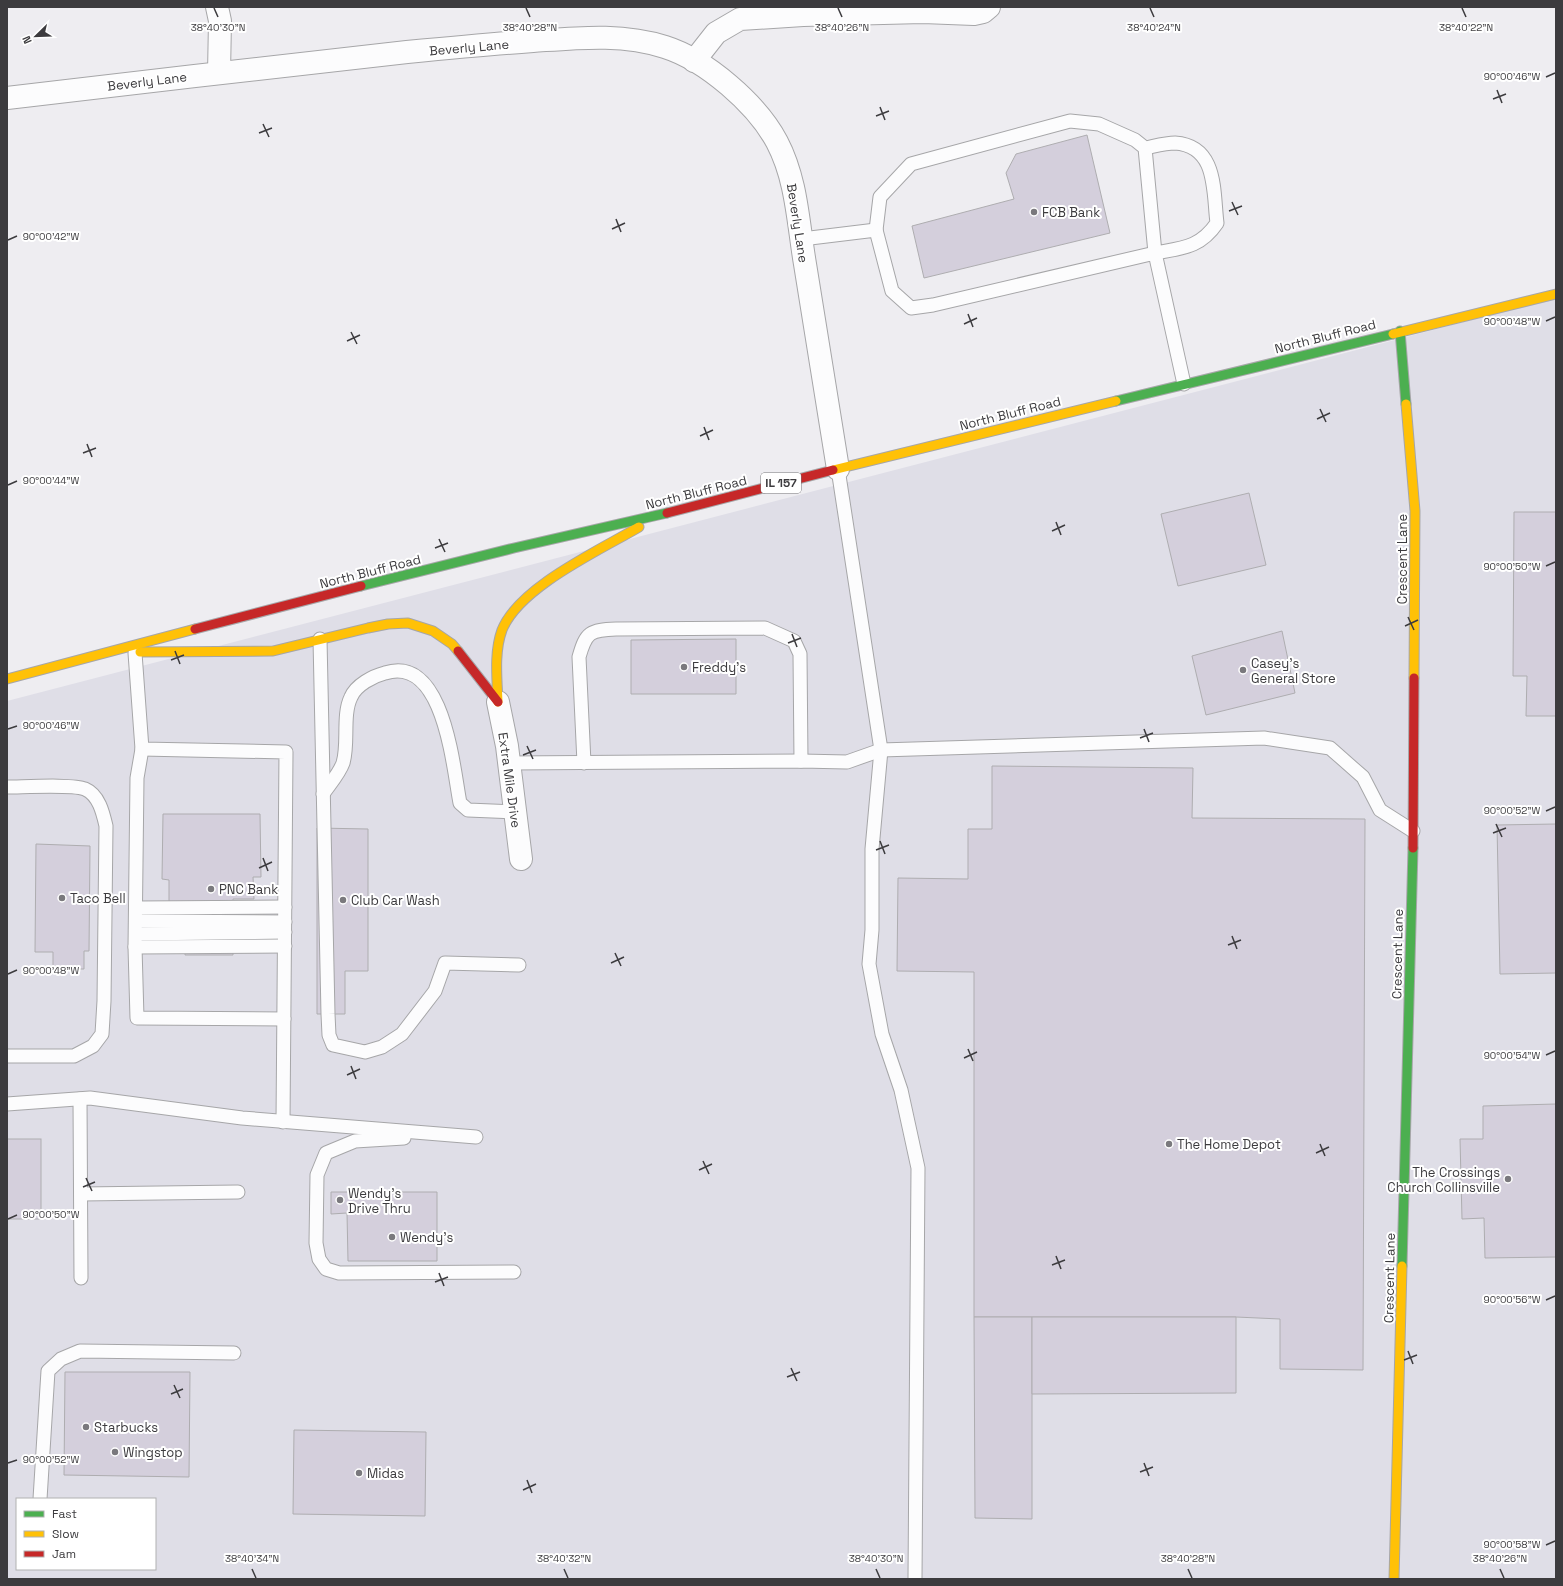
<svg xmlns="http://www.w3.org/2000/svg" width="1563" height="1586" font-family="'Space Grotesk',sans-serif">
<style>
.built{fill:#dfdee7;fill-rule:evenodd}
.building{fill:#d4cfdc;stroke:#aeadb0}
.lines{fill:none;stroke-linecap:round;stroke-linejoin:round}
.lane-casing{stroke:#a6a6a8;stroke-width:15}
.street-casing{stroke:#a6a6a8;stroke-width:24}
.fast-casing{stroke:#a6a6a8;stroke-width:11}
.slow-casing{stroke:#a6a6a8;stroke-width:11}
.jam-casing{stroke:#a6a6a8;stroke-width:11}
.lane{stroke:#fcfcfd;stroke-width:13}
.street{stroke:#fcfcfd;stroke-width:22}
.fast{stroke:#4caf50;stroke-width:9}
.slow{stroke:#ffc107;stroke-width:9}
.jam{stroke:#c62828;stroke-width:9}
.ticks{fill:none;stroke:#3c3b3e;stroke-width:1.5}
.poi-dot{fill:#7a797d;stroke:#fff;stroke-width:1.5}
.labels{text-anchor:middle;stroke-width:4;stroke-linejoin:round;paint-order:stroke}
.shield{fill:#fff;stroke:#767678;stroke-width:1}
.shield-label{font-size:12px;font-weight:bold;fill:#3c3b3e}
.street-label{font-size:13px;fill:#3c3b3e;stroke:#fff}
.poi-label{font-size:13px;fill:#3c3b3e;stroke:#fff;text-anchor:start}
.ticks-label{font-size:10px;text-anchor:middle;fill:#3c3b3e;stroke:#fff;stroke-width:4;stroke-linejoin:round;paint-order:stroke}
</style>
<rect width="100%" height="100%" fill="#eeedf1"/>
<path class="built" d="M1556,298V1579H7V701ZM17,1499H155V1569H17Z"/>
<g class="building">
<path d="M1087,135L1110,233L924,278L912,226L1014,199L1006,173L1016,154Z"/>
<path d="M1249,493L1266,565L1178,586L1161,514Z"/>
<path d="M1514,512H1556V716H1526L1527,676H1513Z"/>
<path d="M1282,631L1295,693L1206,715L1192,656Z"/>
<path d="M736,639V694H631V640Z"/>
<path d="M992,766L1193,768L1192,818L1365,819L1363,1370L1280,1369V1319L1236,1317H974V972L897,971L898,878L968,879V829H992Z"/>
<path d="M163,814H260L261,877H253L254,899H233V955H185V903H169V880L162,879Z"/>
<path d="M1556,824V973L1500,974L1497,825Z"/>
<path d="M317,828L368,829V971H345V1014H317Z"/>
<path d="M36,844L90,846L89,951H84V969H53V952H35Z"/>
<path d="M1556,1104V1257L1485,1258L1484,1218L1462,1219L1460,1139H1483V1106Z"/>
<rect x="7" y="1139" width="34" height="80"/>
<path d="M331,1192H437V1261H348L347,1213L331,1214Z"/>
<path d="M974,1317H1032V1519L975,1518Z"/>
<path d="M1032,1317H1236V1393L1032,1394Z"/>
<path d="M65,1372H190L189,1477L64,1475Z"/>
<path d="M294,1430L426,1432L425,1516L293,1514Z"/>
</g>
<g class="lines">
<defs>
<g id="lane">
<path d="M876,230L880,197L911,164L1070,121L1099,124L1135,140L1145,148C1155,146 1166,143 1175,143C1218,146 1213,192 1217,223C1200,248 1182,248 1155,253L1145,148"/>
<path d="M802,239L876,230L892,291L911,308L933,305L1155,253L1184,384"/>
<path d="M838,469L881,750L872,849V930L869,964L882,1034L901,1090L918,1168L915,1579"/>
<path d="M320,639L328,1014L329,1035L333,1045L365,1052L382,1047L402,1034L435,991L445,963L519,965"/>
<path d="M135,653L142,749L286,752L283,1122"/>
<path d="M142,749L137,778L135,947L137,1018L284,1019"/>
<path d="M509,763L801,761L847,762L881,750L1264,738L1330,748L1363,777L1380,810L1413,831"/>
<path d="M584,763L579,657C586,632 590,630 616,629L765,628L794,641L800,654L801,761"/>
<path d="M7,787C23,787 73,784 85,789C99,795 103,813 106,826L104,1001L102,1034L93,1046L74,1056H7"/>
<path d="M323,794C329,785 339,774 343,763C349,744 342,715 351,697C356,685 373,676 385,673C444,654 453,767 460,803L468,810L515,812"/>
<path d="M136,908L285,907"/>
<path d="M136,921L285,922"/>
<path d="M136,934L285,932"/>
<path d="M135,947L285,946"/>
<path d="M80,1099L81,1278"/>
<path d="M7,1104L90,1098L242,1118L476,1137"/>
<path d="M404,1138L355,1141L326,1153L317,1175L316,1243L319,1259L326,1269L339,1273L514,1272"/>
<path d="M81,1194L238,1192"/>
<path d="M40,1499L48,1371L61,1359L80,1351L234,1353"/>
</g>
<g id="street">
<path d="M217,7L220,21L219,73"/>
<path d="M694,61L716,33L740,19L803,15L923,12L974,14L983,12L989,7"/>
<path d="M7,98C140,82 274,67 407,52C449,48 491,44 533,41C577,38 622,33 665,47C706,60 757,104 777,142C797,180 798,223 805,264C816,332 827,401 838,469"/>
<path d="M498,702L507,746L521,859"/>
</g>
<g id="fast">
<path d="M1400,331L1406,404"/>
<path d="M1116,401L1393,334"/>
<path d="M361,586L514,548L667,513"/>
<path d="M1402,1266L1413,848"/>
</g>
<g id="slow">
<path d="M1393,334L1556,294"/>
<path d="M1406,404L1415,511L1414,678"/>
<path d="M833,470L1116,401"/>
<path d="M140,652L273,651L368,628L388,624L408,623L433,631L452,644L458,651"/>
<path d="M7,679L195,629"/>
<path d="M498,702C497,678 494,652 502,630C519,587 600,550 639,527"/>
<path d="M1394,1579L1402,1266"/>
</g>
<g id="jam">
<path d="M667,513L833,470"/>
<path d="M195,629L361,586"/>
<path d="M458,651L498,702"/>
<path d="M1413,848L1414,678"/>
</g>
</defs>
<use href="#lane" class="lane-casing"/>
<use href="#street" class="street-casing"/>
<use href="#fast" class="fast-casing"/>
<use href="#slow" class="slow-casing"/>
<use href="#jam" class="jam-casing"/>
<use href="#lane" class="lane"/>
<use href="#street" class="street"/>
<use href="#fast" class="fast"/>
<use href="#slow" class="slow"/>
<use href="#jam" class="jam"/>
</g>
<path class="ticks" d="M214,8L218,17M526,8L530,17M838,8L842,17M1150,8L1154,17M1462,8L1466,17M1546,77L1555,73M1497,90L1502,103M1493,99L1506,94M880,107L885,120M876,116L889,111M263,124L269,137M259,133L272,128M1232,202L1238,215M1229,211L1242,206M616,219L621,232M612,229L625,223M8,240L17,236M968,314L973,327M1546,321L1555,317M964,324L977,318M351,332L357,344M347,341L360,335M1320,409L1326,422M1317,419L1330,413M704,427L709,440M700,436L713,430M87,444L92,457M83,453L96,448M8,485L17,481M1056,522L1061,535M1052,531L1065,525M439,539L445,552M435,548L448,543M1546,566L1555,562M1408,617L1414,630M1405,626L1418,620M792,634L797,647M788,643L801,638M175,651L180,664M171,660L184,655M8,729L17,726M1144,729L1149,742M1140,738L1153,733M527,746L533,759M523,755L536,750M1546,811L1555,807M1496,824L1502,837M1493,833L1506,828M880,841L885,854M876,850L889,845M263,858L268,871M259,868L272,862M1232,936L1237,949M1228,945L1241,940M615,953L621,966M611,963L624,957M8,974L17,970M968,1049L973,1061M1546,1055L1555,1051M964,1058L977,1052M351,1066L356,1079M347,1075L360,1069M1320,1144L1325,1156M1316,1153L1329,1147M703,1161L709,1174M699,1170L712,1164M86,1178L92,1191M83,1187L95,1182M8,1219L17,1215M1056,1256L1061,1269M1052,1265L1065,1260M439,1273L444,1286M435,1282L448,1277M1546,1300L1555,1296M1408,1351L1413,1364M1404,1360L1417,1355M791,1368L797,1381M787,1377L800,1372M174,1385L180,1398M171,1394L183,1389M8,1463L17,1460M1144,1463L1149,1476M1140,1472L1153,1467M527,1480L532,1493M523,1490L536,1484M1546,1545L1555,1541M252,1569L256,1578M564,1569L568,1578M876,1569L880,1578M1188,1569L1192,1578M1500,1569L1504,1578"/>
<g class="poi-dot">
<circle cx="1034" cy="212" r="4"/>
<circle cx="684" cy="667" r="4"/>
<circle cx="1243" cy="670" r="4"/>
<circle cx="211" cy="889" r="4"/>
<circle cx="62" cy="898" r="4"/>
<circle cx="343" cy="900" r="4"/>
<circle cx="1169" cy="1144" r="4"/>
<circle cx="1508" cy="1179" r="4"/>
<circle cx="340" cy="1200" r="4"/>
<circle cx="392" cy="1237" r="4"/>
<circle cx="86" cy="1427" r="4"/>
<circle cx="115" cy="1452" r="4"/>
<circle cx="359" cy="1473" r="4"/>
</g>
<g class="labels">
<rect class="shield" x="761" y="473" width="40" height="20" rx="3"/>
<g class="shield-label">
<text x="781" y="487">IL 157</text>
</g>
<g class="street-label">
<text transform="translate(469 47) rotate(-5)" y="5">Beverly Lane</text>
<text transform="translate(147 81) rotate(-7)" y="5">Beverly Lane</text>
<text transform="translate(798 223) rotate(81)" y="5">Beverly Lane</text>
<text transform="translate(1325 336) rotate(-14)" y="5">North Bluff Road</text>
<text transform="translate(1010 413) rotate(-14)" y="5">North Bluff Road</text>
<text transform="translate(696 492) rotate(-14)" y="5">North Bluff Road</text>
<text transform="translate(1402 559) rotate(-90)" y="5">Crescent Lane</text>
<text transform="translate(370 571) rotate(-14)" y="5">North Bluff Road</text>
<text transform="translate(510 780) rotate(82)" y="5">Extra Mile Drive</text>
<text transform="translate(1397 954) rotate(-89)" y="5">Crescent Lane</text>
<text transform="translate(1389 1278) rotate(-89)" y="5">Crescent Lane</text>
</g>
<g class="poi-label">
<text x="1042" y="217">FCB Bank</text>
<text x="1251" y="668">Casey's<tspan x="1251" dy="15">General Store</tspan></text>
<text x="692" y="672">Freddy's</text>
<text x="219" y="894">PNC Bank</text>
<text x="70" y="903">Taco Bell</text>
<text x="351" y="905">Club Car Wash</text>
<text x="1177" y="1149">The Home Depot</text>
<text x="1500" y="1177" text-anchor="end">The Crossings<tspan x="1500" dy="15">Church Collinsville</tspan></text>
<text x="348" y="1198">Wendy's<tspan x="348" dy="15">Drive Thru</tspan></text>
<text x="400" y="1242">Wendy's</text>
<text x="94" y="1432">Starbucks</text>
<text x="123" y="1457">Wingstop</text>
<text x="367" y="1478">Midas</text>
</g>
</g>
<g class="ticks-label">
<text x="218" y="31">38°40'30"N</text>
<text x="530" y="31">38°40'28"N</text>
<text x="842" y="31">38°40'26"N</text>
<text x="1154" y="31">38°40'24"N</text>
<text x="1466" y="31">38°40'22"N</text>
<text x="1512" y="80">90°00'46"W</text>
<text x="51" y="240">90°00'42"W</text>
<text x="1512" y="325">90°00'48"W</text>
<text x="51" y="484">90°00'44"W</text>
<text x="1512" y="570">90°00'50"W</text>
<text x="51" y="729">90°00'46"W</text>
<text x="1512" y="814">90°00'52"W</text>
<text x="51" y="974">90°00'48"W</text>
<text x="1512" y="1059">90°00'54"W</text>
<text x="51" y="1218">90°00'50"W</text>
<text x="1512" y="1303">90°00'56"W</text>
<text x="51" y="1463">90°00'52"W</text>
<text x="1512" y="1548">90°00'58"W</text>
<text x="252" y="1562">38°40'34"N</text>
<text x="564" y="1562">38°40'32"N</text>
<text x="876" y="1562">38°40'30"N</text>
<text x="1188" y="1562">38°40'28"N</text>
<text x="1500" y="1562">38°40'26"N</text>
</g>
<rect width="1563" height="1586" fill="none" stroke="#3c3b3e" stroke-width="16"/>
<rect x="16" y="1498" width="140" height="72" fill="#ffffff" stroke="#b1b1b2"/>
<rect x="24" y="1511" width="20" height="6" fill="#4caf50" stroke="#b1b1b2"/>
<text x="52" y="1518" font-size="12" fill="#3c3b3e">Fast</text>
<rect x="24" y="1531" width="20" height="6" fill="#ffc107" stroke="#b1b1b2"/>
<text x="52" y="1538" font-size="12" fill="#3c3b3e">Slow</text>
<rect x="24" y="1551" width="20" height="6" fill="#c62828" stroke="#b1b1b2"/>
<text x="52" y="1558" font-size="12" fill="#3c3b3e">Jam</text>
<g transform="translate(36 36) rotate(247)" stroke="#ffffff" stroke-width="3" paint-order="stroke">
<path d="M0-3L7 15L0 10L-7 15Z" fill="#3c3b3e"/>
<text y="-6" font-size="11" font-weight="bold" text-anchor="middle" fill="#3c3b3e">N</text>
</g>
</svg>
